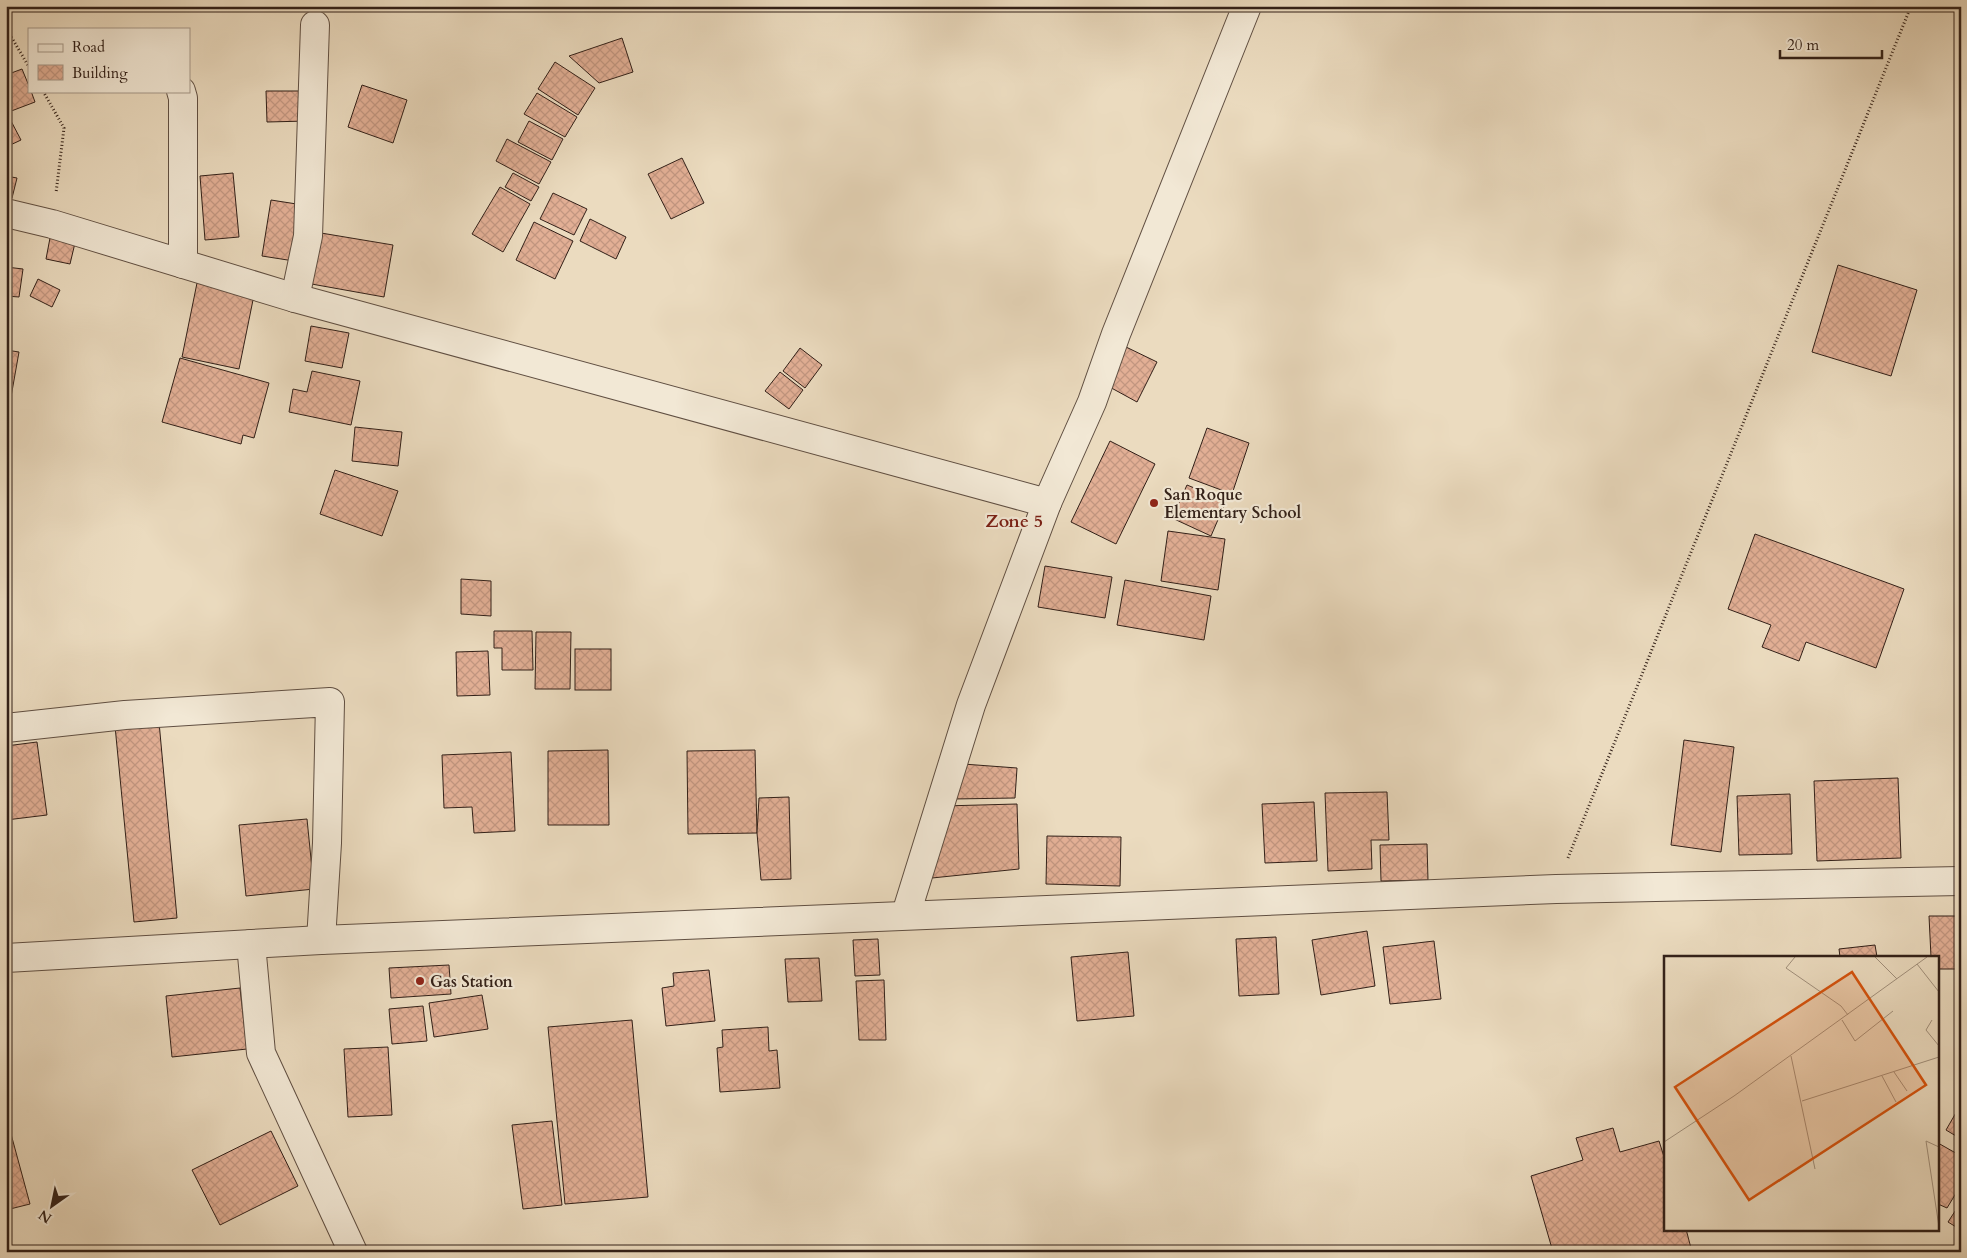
<svg xmlns="http://www.w3.org/2000/svg" width="1967" height="1258" font-family="Cardo,serif">
<style>
.building{fill:url(#building-cross-hatch);stroke:#322018}
.lines{fill:none;stroke-linecap:round;stroke-linejoin:round}
.minor-casing{stroke:#604f42;stroke-width:30}
.path{stroke:#322018;stroke-width:3;stroke-dasharray:1 2.5;stroke-linecap:butt}
.minor{stroke:#f2e8d5;stroke-width:28}
.poi-dot{fill:#8f2418;stroke:#f2e8d5;stroke-width:2}
.labels{text-anchor:middle;stroke-width:4.5;stroke-linejoin:round;paint-order:stroke}
.poi-label{font-size:16px;font-weight:bold;fill:#322018;stroke:#f2e8d5;text-anchor:start}
.neighbourhood-label{font-size:18px;font-weight:bold;fill:#7a1f14;stroke:#f2e8d5}
.inset-road{fill:none;stroke:#a1907c;stroke-width:1}
.view{fill:#d6530d;fill-opacity:0.15;stroke:#d6530d;stroke-width:2.5}
.inset-edge{fill:none;stroke:#322018;stroke-width:2.5}
</style>
<defs>
<pattern id="building-cross-hatch" width="8" height="8" patternUnits="userSpaceOnUse" patternTransform="scale(1.25)"><rect width="8" height="8" fill="#e2af95"/><path d="M0 0l8 8M0 8l8-8" fill="none" stroke="#c29680"/></pattern>
</defs>
<rect width="100%" height="100%" fill="#ebdbbf"/>
<filter id="stains"><feTurbulence type="fractalNoise" baseFrequency=".004" numOctaves="4"/><feColorMatrix values="0 0 0 0 .2 0 0 0 0 .09 0 0 0 0 .02 0 0 0 .5 -.17"/></filter>
<radialGradient id="worn" r=".72"><stop offset=".6" stop-color="#630" stop-opacity="0"/><stop offset="1" stop-color="#630" stop-opacity=".3"/></radialGradient>
<g class="building">
<path d="M622,38L633,72L599,83L569,56Z"/>
<path d="M555,62L595,88L578,115L538,89Z"/>
<path d="M22,69L29,86V91H31L35,102L6,113V75Z"/>
<path d="M362,85L407,100L393,143L348,127Z"/>
<path d="M266,91H307V121L267,122Z"/>
<path d="M537,93L577,117L565,137L524,114Z"/>
<path d="M10,119L21,140L6,147V120Z"/>
<path d="M529,121L563,139L552,160L518,142Z"/>
<path d="M507,139L551,162L539,184L496,161Z"/>
<path d="M682,158L704,203L671,219L648,174Z"/>
<path d="M233,173L239,237L205,240L200,176Z"/>
<path d="M513,173L539,187L531,201L505,187Z"/>
<path d="M6,176L17,178L12,198L6,197Z"/>
<path d="M500,187L530,204L503,252L472,234Z"/>
<path d="M553,193L587,209L574,235L540,219Z"/>
<path d="M271,200L303,205L294,261L262,256Z"/>
<path d="M590,219L626,237L616,259L580,241Z"/>
<path d="M534,222L573,241L555,279L516,260Z"/>
<path d="M315,232L393,245L384,297L306,283Z"/>
<path d="M50,238L75,243L70,264L46,259Z"/>
<path d="M1838,265L1917,290L1891,376L1812,352Z"/>
<path d="M6,267L23,269L19,297L6,296Z"/>
<path d="M38,279L60,290L52,307L30,296Z"/>
<path d="M197,283L254,295L239,369L182,357Z"/>
<path d="M311,326L349,333L342,368L305,361Z"/>
<path d="M1126,347L1157,362L1137,402L1106,385Z"/>
<path d="M800,348L822,365L805,388L783,371Z"/>
<path d="M6,350L19,352L11,397L6,396Z"/>
<path d="M180,358L269,383L254,438L243,435L241,444L162,422Z"/>
<path d="M312,371L360,381L351,425L289,412L293,389L307,392Z"/>
<path d="M780,372L803,390L789,409L765,391Z"/>
<path d="M355,427L402,432L398,466L352,461Z"/>
<path d="M1207,428L1249,443L1232,494L1189,478Z"/>
<path d="M1110,441L1155,464L1116,544L1071,522Z"/>
<path d="M335,470L398,491L382,536L320,514Z"/>
<path d="M1187,485L1226,501L1211,536L1172,518Z"/>
<path d="M1168,531L1225,539L1218,590L1161,581Z"/>
<path d="M1755,534L1904,589L1876,668L1806,642L1799,661L1762,647L1771,625L1728,609Z"/>
<path d="M1045,566L1112,577L1105,618L1038,607Z"/>
<path d="M461,579L491,581V616L461,614Z"/>
<path d="M1125,580L1211,596L1204,640L1117,625Z"/>
<path d="M494,631H532L533,670H502V648H494Z"/>
<path d="M536,632H571L570,689H535Z"/>
<rect x="575" y="649" width="36" height="41"/>
<path d="M488,651L490,695L457,696L456,652Z"/>
<path d="M159,722L177,918L134,922L115,726Z"/>
<path d="M1684,740L1734,747L1721,852L1671,845Z"/>
<path d="M37,742L47,815L6,820V746Z"/>
<path d="M608,750L609,825H548V751Z"/>
<path d="M755,750L757,833L688,834L687,751Z"/>
<path d="M511,752L515,831L474,833L472,807L444,808L442,755Z"/>
<path d="M963,764L1017,768L1015,798L952,799Z"/>
<path d="M1898,778L1901,858L1817,861L1814,781Z"/>
<path d="M1387,792L1389,840H1371L1372,869L1328,871L1325,793Z"/>
<path d="M1790,794L1792,854L1739,855L1737,796Z"/>
<path d="M789,797L791,879L761,880L757,833L759,798Z"/>
<path d="M1314,802L1317,861L1265,863L1262,804Z"/>
<path d="M1017,804L1019,869L932,878L943,806Z"/>
<path d="M307,819L314,889L246,896L239,825Z"/>
<path d="M1047,836L1121,837L1120,886L1046,884Z"/>
<path d="M1427,844L1428,880L1381,881L1380,845Z"/>
<path d="M1929,916H1961V969H1938V957H1931Z"/>
<path d="M1367,931L1375,986L1321,995L1312,940Z"/>
<path d="M1276,937L1279,994L1239,996L1236,939Z"/>
<path d="M878,939L880,975L855,976L853,940Z"/>
<path d="M1434,941L1441,999L1390,1004L1383,947Z"/>
<path d="M1875,945L1877,957H1840L1839,949Z"/>
<path d="M1128,952L1134,1016L1077,1021L1071,957Z"/>
<path d="M819,958L822,1001L788,1002L785,959Z"/>
<path d="M449,965L451,994L391,998L389,968Z"/>
<path d="M709,970L715,1021L666,1026L662,988L674,986L673,973Z"/>
<path d="M884,980L886,1040H859L856,981Z"/>
<path d="M240,988L247,1049L172,1057L166,996Z"/>
<path d="M482,995L488,1029L434,1037L429,1003Z"/>
<path d="M423,1006L427,1041L392,1044L389,1009Z"/>
<path d="M632,1020L648,1197L565,1204L548,1027Z"/>
<path d="M768,1027L769,1051L777,1050L780,1088L720,1092L717,1048L723,1047L722,1030Z"/>
<path d="M388,1047L392,1115L348,1117L344,1049Z"/>
<path d="M6,1064H9L7,1129H6Z"/>
<path d="M1961,1104V1139L1946,1130Z"/>
<path d="M552,1121L562,1205L523,1209L512,1125Z"/>
<path d="M1613,1128L1620,1152L1659,1141L1666,1163V1229H1686L1692,1252H1553L1531,1176L1583,1160L1576,1138Z"/>
<path d="M271,1131L298,1186L220,1225L192,1170Z"/>
<path d="M11,1134L30,1204L6,1210V1135Z"/>
<path d="M1938,1143L1961,1156V1185L1947,1208L1938,1204Z"/>
<path d="M1961,1202V1230L1948,1222Z"/>
</g>
<g class="lines">
<defs>
<g id="minor">
<path d="M181,91L183,98V264"/>
<path d="M6,213L52,224L295,298L1047,503"/>
<path d="M295,298L308,236L315,25"/>
<path d="M6,728L125,715L330,702L327,843L321,940"/>
<path d="M906,914L971,705L1047,503L1092,402L1116,334L1247,6"/>
<path d="M251,944L261,1053L353,1252"/>
<path d="M6,958L321,940L1556,889L1961,881"/>
</g>
</defs>
<use href="#minor" class="minor-casing"/>
<g class="path">
<path d="M6,28L29,67"/>
<path d="M43,91L64,128L56,193"/>
<path d="M1568,858L1911,6"/>
</g>
<use href="#minor" class="minor"/>
</g>
<g class="poi-dot">
<circle cx="1154" cy="503" r="5"/>
<circle cx="420" cy="981" r="5"/>
</g>
<g class="labels">
<g class="poi-label">
<text x="1164" y="500">San Roque<tspan x="1164" dy="18">Elementary School</tspan></text>
<text x="430" y="987">Gas Station</text>
</g>
<g class="neighbourhood-label">
<text x="1014" y="527">Zone 5</text>
</g>
</g>
<g transform="translate(1664 956)">
<rect width="275" height="275" fill="#ebdbbf"/>
<path class="inset-road" d="M131,1L122,12L177,50L184,59M211,1L233,23M253,8L275,36M178,64L191,85L229,55M268,64L262,74L275,90M127,100L151,213M230,116L243,135M218,120L232,146M138,145L275,101M0,186L70,140L263,1M275,191L262,185L275,271"/>
<path class="view" d="M188,16L262,129L85,244L11,131Z"/>
<rect width="275" height="275" class="inset-edge"/>
</g>
<rect width="1967" height="1258" fill="none" stroke="#ebdbbf" stroke-width="25"/>
<rect x="8" y="8" width="1952" height="1243" fill="none" stroke="#322018" stroke-width="2.5"/>
<rect x="12" y="12" width="1942" height="1233" fill="none" stroke="#322018"/>
<rect x="28" y="28" width="162" height="65" fill="#f2e8d5" stroke="#a59889"/>
<rect x="38" y="44" width="25" height="8" fill="#f2e8d5" stroke="#a59889"/>
<text x="72" y="52" font-size="15" fill="#322018">Road</text>
<rect x="38" y="65" width="25" height="15" fill="url(#building-cross-hatch)" stroke="#a59889"/>
<text x="72" y="78" font-size="15" fill="#322018">Building</text>
<g transform="translate(52 1206) rotate(213)" stroke="#f2e8d5" stroke-width="4" paint-order="stroke">
<path d="M0-4L9 19L0 12L-9 19Z" fill="#322018"/>
<text y="-8" font-size="14" font-weight="bold" text-anchor="middle" fill="#322018">N</text>
</g>
<path d="M1780 50v8h102v-8" fill="none" stroke="#322018" stroke-width="2.5"/>
<text x="1787" y="50" font-size="15" fill="#322018" stroke="#f2e8d5" stroke-width="4" paint-order="stroke">20 m</text>
<rect width="100%" height="100%" filter="url(#stains)"/>
<rect width="100%" height="100%" fill="url(#worn)"/>
</svg>
